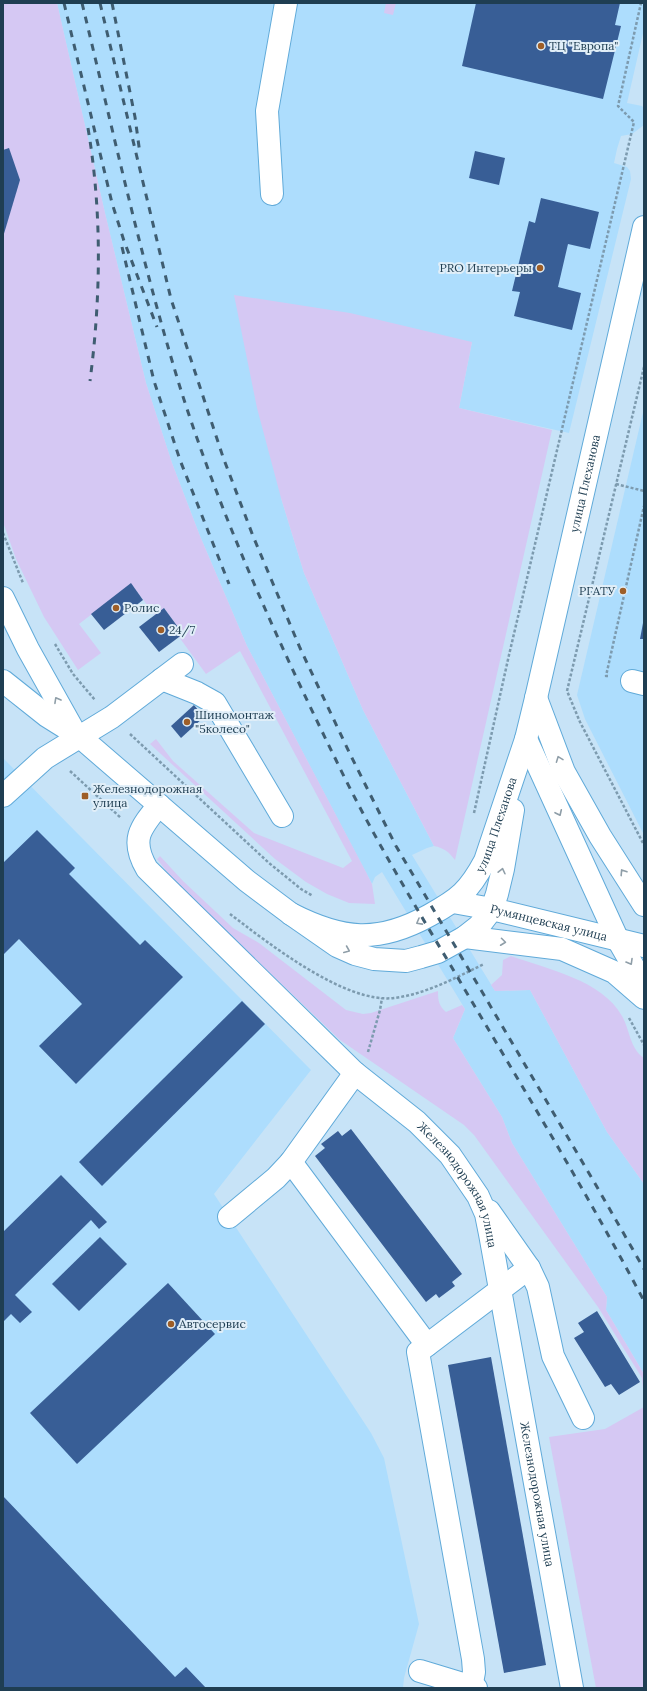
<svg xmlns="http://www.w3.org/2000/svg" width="647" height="1691" font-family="Lora,serif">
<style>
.built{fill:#adddfd}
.green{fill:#d5c8f3}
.building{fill:#385e96}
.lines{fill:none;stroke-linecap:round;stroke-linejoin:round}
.minor-casing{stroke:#60aad9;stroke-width:24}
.major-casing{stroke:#60aad9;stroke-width:24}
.path{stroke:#7d9baf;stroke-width:2.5;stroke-dasharray:3 2;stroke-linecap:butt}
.minor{stroke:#fff;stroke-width:22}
.major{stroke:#fff;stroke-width:22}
.rail{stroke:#3f5d71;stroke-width:3;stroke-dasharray:7 7;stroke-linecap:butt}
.oneway{stroke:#8f9ea8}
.poi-dot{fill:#9e5e27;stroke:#e0eef8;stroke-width:1.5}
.labels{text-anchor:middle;stroke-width:4;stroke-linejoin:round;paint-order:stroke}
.poi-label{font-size:12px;fill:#1f3e52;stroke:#e0eef8;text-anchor:start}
.street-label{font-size:12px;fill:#1f3e52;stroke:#e0eef8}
</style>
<rect width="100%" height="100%" fill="#c7e3f7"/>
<g class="built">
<path d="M57,3H644V29L627,103L642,106L644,109V125L632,134L621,136L617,149L614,163L627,167L630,171L631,179L569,433L459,408L472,342L281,498L304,573L363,710L434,846L427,848L412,855L495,991L530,990L607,1132L644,1184V1374L606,1310L607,1297L512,1143L502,1117L453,1038L465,1009L382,872L375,877L372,884L247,646L200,536L172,463L146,383L105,213Z"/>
<path d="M644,408V835L585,719L577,695Z"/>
<path d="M3,758L311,1070L214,1194L371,1433L384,1458L419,1624L404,1678L403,1688H3Z"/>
</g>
<g class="green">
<path d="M3,3H57L105,213L146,383L172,463L200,536L247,646L366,872L372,884L375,904L349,903L327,894L306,882L275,859L150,744L156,739L173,761L254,833L343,868L352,861L240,651L206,674L179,637L183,634L164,608L155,615L131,584L79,624L101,653L78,670L44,617L16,559L3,522Z"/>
<path d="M386,3H396L393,15L384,13Z"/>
<path d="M234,295L350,313L472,342L459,408L552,430L455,860C449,852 444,848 434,846L363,710L304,573L281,498L257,408Z"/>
<path d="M160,856L183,881L233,928L259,943L346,1010L363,1014L371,1013L438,991C438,1001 439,1006 446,1012L462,1005L465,1009L453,1038L502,1117L512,1143L607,1297L606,1310L644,1374V1400L642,1378L598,1307L474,1135L464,1125L340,1040L174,881L157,859Z"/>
<path d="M511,956C547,969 602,980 622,1016C630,1030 630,1049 644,1058V1184L607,1132L530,990L495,991L491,985L502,975L503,960Z"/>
<path d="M644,1407V1688H596L549,1437L605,1429Z"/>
</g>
<g class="building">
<path d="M476,3H620L615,25L621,26L603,99L462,66Z"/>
<path d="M9,148L20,180L3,237V150Z"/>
<path d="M475,151L505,158L499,185L469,178Z"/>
<path d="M541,198L599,212L590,249L568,244L558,287L581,293L572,330L514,316L520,292L512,291L529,221L535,223Z"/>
<path d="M131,583L143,600L104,630L91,614Z"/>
<path d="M164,608L183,634L159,652L139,627Z"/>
<path d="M643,623H644V639H640Z"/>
<path d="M194,705L204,717L181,738L171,726Z"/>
<path d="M37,830L75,868L69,874L140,945L145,940L183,977L76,1084L39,1046L82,1004L19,939L3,955V863Z"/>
<path d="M242,1001L265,1024L102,1186L79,1162Z"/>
<path d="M351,1129L462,1274L452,1282L455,1286L439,1298L436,1294L426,1302L315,1156L325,1148L321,1144L338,1131L342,1136Z"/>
<path d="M61,1175L107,1222L99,1229L91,1220L15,1295L32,1312L20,1323L11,1314L3,1322V1232Z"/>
<path d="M100,1237L127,1264L79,1311L52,1284Z"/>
<path d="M168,1283L215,1334L77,1464L30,1413Z"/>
<path d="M597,1311L640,1382L619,1395L611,1384L605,1387L574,1338L584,1332L578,1323Z"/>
<path d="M491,1357L546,1665L504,1673L448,1365Z"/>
<path d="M3,1496L175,1677L186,1667L206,1688H3Z"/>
</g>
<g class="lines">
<defs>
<g id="minor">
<path d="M272,194L267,111L286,3"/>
<path d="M162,679L197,693L215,703L282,816"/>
<path d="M632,681L644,684"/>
<path d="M536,698L564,772L600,836L644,905"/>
<path d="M526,739L617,938L644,985"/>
<path d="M3,796L45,758L112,717L182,664"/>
<path id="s1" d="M159,805C140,828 130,840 147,869L355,1073L417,1122L450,1155L478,1196L486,1214L490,1234L572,1688"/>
<path id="s2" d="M453,902L492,909L644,946"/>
<path d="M465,937L562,949L614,972L644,998"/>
<path d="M291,1162L427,1345"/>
<path d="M489,1211L529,1268L538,1287L553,1356L583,1418"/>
<path d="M229,1217L276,1178L291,1162L355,1073"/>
<path d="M420,1671L476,1688"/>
<path d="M471,1688L474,1672L473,1659L418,1352L529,1268"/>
</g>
<g id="major">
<path d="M3,598L28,649L75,733"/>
<path d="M3,681L47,716L79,736L247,881L291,914L337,946L355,954L374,959L406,961L421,957L438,952L465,937L479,926L492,909L497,894L503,869L513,810"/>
<path id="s3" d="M291,914C342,940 378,944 430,915C459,899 469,891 485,861L526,739L536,698L644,227"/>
</g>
</defs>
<use href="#minor" class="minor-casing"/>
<use href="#major" class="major-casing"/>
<g class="path">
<path d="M644,367L567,691L580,722L644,845"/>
<path d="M616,484L644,491"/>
<path d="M3,533L23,583"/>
<path d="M55,644L73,674L95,700"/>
<path d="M608,676H606L644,506"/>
<path d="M130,734L269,863L301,889L313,896"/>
<path d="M70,771L121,818"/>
<path d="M474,813L509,655L634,122L618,106L641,3"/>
<path d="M230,914C267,942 345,1004 394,998C426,994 455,978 484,964"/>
<path d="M629,1018L644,1045"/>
<path d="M368,1052L380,1010L382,998"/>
</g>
<use href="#minor" class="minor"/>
<use href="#major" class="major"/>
<g class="rail">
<path d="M64,3L112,203L124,241L157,327"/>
<path d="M82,3C113,131 141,259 179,384C219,512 277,640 336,760C370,831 411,899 451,966C516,1077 584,1187 644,1301"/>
<path d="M100,3L171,299L223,457L253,536L300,648L350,754L396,846L593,1180L644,1269"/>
<path d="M112,3L135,117L140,154"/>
<path d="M88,128C102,212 101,296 90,381"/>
<path d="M122,247L154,381L180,460L229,584"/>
</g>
</g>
<defs><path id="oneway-chevron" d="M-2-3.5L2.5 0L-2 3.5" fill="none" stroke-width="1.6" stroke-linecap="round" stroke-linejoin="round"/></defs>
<g class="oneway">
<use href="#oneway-chevron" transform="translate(57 700) rotate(-119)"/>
<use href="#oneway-chevron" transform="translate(559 759) rotate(-111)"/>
<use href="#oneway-chevron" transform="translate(559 813) rotate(65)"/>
<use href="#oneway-chevron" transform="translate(502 871) rotate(-77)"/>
<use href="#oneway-chevron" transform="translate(623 872) rotate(-123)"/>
<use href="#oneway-chevron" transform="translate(419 922) rotate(151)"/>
<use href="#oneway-chevron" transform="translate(503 942) rotate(7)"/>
<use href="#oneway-chevron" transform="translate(347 950) rotate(23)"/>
<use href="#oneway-chevron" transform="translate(630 962) rotate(60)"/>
</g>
<g class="poi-dot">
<circle cx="541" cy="46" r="4"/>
<circle cx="540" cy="268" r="4"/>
<circle cx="623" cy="591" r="4"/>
<circle cx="116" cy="608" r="4"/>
<circle cx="161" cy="630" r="4"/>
<circle cx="187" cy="722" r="4"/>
<rect x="81" y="792" width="8" height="8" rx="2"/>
<circle cx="171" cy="1324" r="4"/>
</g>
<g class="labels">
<g class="poi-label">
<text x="549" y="50">ТЦ "Европа"</text>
<text x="532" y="272" text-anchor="end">PRO Интерьеры</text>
<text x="615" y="595" text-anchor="end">РГАТУ</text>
<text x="124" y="612">Ролис</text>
<text x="169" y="634">24/7</text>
<text x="195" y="719">Шиномонтаж<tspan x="195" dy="14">"5колесо"</tspan></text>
<text x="93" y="793">Железнодорожная<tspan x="93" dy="14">улица</tspan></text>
<text x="179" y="1328">Автосервис</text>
</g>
<g class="street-label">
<text dy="4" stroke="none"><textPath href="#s3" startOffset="616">улица Плеханова</textPath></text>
<text dy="4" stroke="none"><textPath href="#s3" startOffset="263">улица Плеханова</textPath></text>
<text dy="4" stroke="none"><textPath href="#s2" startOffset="98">Румянцевская улица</textPath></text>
<text dy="4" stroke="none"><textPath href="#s1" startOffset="519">Железнодорожная улица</textPath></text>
<text dy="4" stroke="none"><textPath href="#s1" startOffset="843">Железнодорожная улица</textPath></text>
</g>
</g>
<rect width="647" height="1691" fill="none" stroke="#1f3e52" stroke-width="8"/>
</svg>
